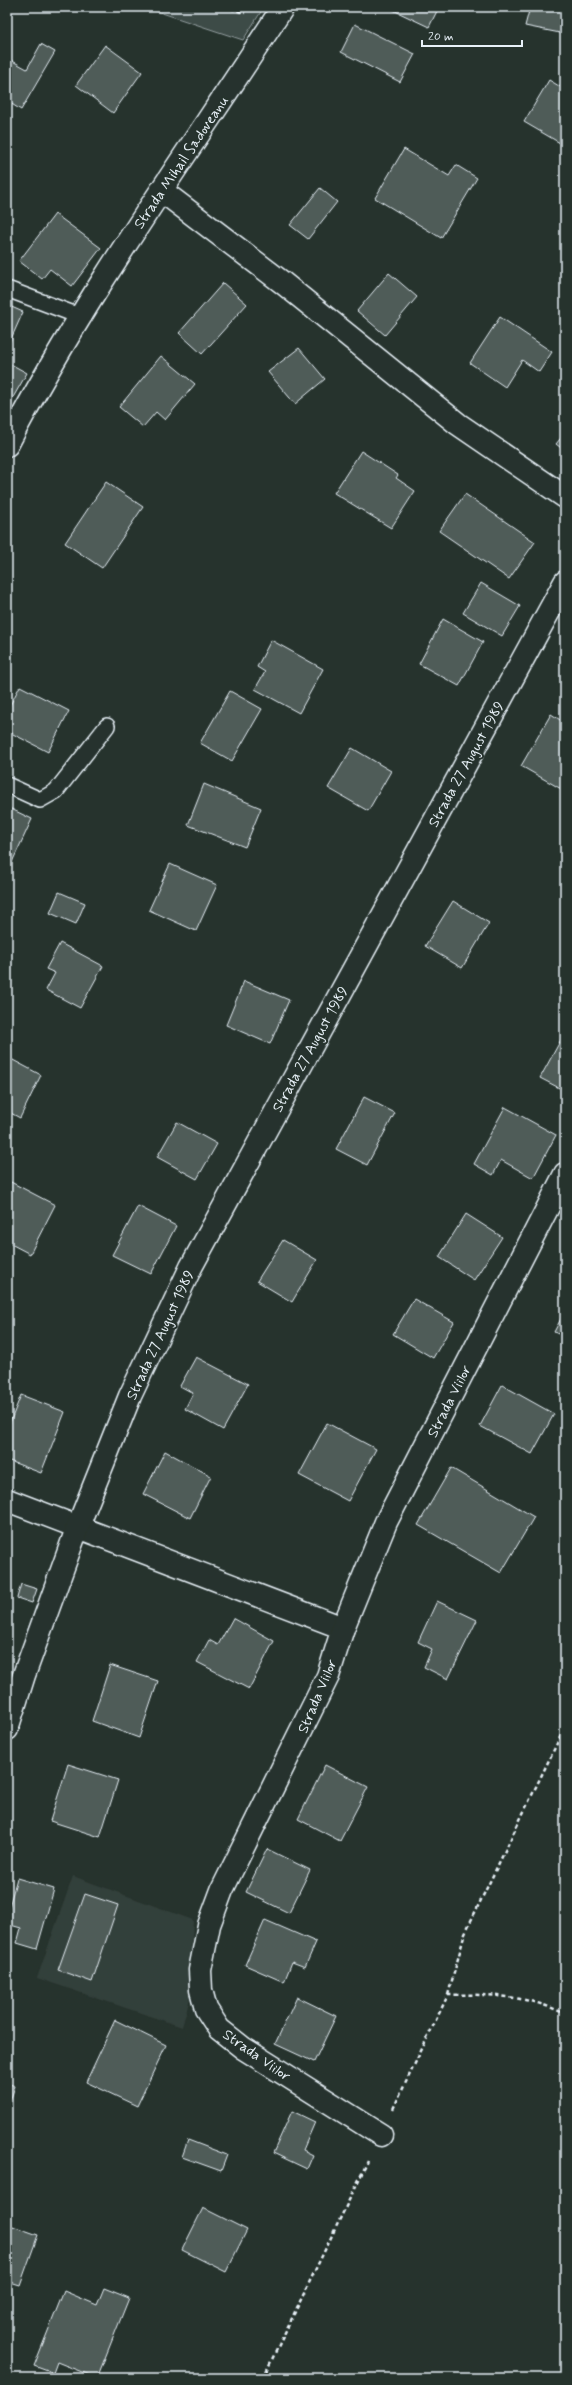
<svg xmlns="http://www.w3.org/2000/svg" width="572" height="2385" font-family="Mynerve,sans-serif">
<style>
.built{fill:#333f3a}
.green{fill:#3e4b47;stroke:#939ea0}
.building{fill:#505c59;stroke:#e8f1f8}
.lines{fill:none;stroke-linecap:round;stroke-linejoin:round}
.service-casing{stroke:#e8f1f8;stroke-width:18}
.minor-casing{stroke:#e8f1f8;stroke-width:25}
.path{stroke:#e8f1f8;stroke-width:2.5;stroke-dasharray:4 3;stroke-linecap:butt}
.service{stroke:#26332d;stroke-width:15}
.minor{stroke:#26332d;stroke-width:22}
.labels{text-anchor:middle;stroke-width:4;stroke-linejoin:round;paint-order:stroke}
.street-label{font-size:15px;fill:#e8f1f8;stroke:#26332d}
</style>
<rect width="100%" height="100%" fill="#26332d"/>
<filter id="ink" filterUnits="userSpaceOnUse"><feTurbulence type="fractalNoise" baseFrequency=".025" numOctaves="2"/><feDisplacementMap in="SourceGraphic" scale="8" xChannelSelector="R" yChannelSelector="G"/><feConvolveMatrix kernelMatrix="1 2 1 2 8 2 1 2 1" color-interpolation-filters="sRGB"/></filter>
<g filter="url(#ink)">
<path class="built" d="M73,1876L193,1920L189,2002L182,2027L37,1978Z"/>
<path class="green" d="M144,7H264L243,40Z"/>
<g class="building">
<path d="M392,7H439L429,27L391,9Z"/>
<path d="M530,7H565V34L525,26Z"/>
<path d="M355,24L415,54L400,82L341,52Z"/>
<path d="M41,44L55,52L21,110L7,101V58L27,69Z"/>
<path d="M105,45L142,72L113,113L76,85Z"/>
<path d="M549,80L564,89L565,87V135L560,143L524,122Z"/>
<path d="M404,149L449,176L456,165L477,178L441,238L375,198Z"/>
<path d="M320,188L337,202L308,239L290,225Z"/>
<path d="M55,214L101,248L72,286L50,269L42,279L19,261Z"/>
<path d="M389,273L417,297L385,335L357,311Z"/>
<path d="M223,283L247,304L202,354L179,333Z"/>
<path d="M7,305L23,312L7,348Z"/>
<path d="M500,317L552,352L539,372L522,360L505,387L470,363Z"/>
<path d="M299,348L325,379L295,404L268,372Z"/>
<path d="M161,356L195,384L165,420L156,412L143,427L119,407Z"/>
<path d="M7,362L27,373L7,408Z"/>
<path d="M565,433V451L556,444Z"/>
<path d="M361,451L398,475L396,478L415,491L391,528L334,493Z"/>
<path d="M106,482L143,507L102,568L65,543Z"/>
<path d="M465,494L535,542L509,579L439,531Z"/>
<path d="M481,583L520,606L502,636L463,613Z"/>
<path d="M443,619L483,642L459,686L419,664Z"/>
<path d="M271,640L323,669L299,713L255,689L265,672L257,667Z"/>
<path d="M20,686L69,711L48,752L7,731V711Z"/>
<path d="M230,691L262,709L232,761L200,743Z"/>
<path d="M551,714L565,723V787L563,790L521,766Z"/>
<path d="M352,748L391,771L368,811L328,788Z"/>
<path d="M204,784L261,808L245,847L188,825Z"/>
<path d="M7,807L32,819L7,873Z"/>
<path d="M170,864L217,885L196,931L149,910Z"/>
<path d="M59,892L85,903L76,924L50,913Z"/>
<path d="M453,901L489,923L462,968L425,946Z"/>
<path d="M60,943L103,966L80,1008L46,990L55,973L46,969Z"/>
<path d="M244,981L289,1000L270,1044L226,1025Z"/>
<path d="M563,1036L565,1037V1091L540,1078Z"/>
<path d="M11,1059L41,1075L20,1118L7,1111V1068Z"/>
<path d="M364,1097L395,1113L367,1165L336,1149Z"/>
<path d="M505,1107L556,1135L533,1178L501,1160L493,1175L474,1164Z"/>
<path d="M177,1122L217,1144L197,1179L157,1157Z"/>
<path d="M7,1180L55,1205L30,1254L7,1242Z"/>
<path d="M138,1206L176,1226L151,1274L112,1255Z"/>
<path d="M466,1214L502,1237L474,1280L439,1257Z"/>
<path d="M283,1240L317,1260L292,1302L257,1281Z"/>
<path d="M414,1299L454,1322L433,1358L393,1334Z"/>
<path d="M565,1311V1337L554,1332Z"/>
<path d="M196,1357L248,1384L223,1430L185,1409L193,1393L180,1386Z"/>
<path d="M502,1385L554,1414L532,1454L480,1426Z"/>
<path d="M21,1395L65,1412L41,1473L7,1460V1430Z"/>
<path d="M327,1423L376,1449L348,1501L299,1475Z"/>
<path d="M165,1451L211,1476L190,1518L143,1494Z"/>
<path d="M451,1468L534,1517L501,1573L418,1525Z"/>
<path d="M21,1584L37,1589L32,1603L17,1598Z"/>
<path d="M437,1601L477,1620L448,1679L424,1667L432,1649L418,1642Z"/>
<path d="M233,1618L274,1641L249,1689L197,1662L209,1640L218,1645Z"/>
<path d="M110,1665L158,1681L139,1738L92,1721Z"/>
<path d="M68,1764L118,1780L100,1837L50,1821Z"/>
<path d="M325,1765L368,1787L340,1841L298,1819Z"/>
<path d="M267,1849L310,1870L289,1913L246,1892Z"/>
<path d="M17,1878L54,1889L37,1949L17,1943L21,1928L7,1924V1914Z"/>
<path d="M85,1894L118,1905L92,1982L58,1970Z"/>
<path d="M265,1920L316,1942L305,1967L292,1962L284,1982L245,1965Z"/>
<path d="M297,1997L336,2016L314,2062L275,2044Z"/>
<path d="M115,2020L166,2045L137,2106L86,2082Z"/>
<path d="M7,2083L15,2086L7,2111Z"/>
<path d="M292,2111L315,2122L303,2150L313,2155L307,2169L273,2153Z"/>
<path d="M188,2140L227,2155L221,2171L182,2157Z"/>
<path d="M203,2208L247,2230L226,2272L182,2250Z"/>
<path d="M7,2224L38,2235L20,2285L7,2281Z"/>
<path d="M104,2288L129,2298L97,2378L57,2362L53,2373L34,2366L64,2291L97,2305Z"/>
</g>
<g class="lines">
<defs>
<g id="service">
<path d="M7,289L79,316"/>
<path d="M7,785L40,800L56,791L107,726"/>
</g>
<g id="minor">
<path d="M162,191L283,283L458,424L565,497"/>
<path d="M7,445C87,292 189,152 283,7"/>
<path d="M7,1500L343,1628"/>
<path d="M7,1729L24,1675L78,1526L130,1396L191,1267L565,582"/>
<path d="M381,2135L243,2048L219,2029L206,2009L201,1990L200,1970L209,1925L222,1890L328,1676L343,1628L386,1522L565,1174"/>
</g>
</defs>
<use href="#service" class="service-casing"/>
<use href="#minor" class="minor-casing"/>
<g class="path">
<path d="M224,7L245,13"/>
<path d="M448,1995L465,1933L565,1727"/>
<path d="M393,2109L448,1995C488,1994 528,1995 565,2014"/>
<path d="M263,2378L368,2161"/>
</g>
<use href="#service" class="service"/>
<use href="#minor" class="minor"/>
</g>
</g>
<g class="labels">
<g class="street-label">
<text transform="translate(181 162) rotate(-56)" y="5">Strada Mihail Sadoveanu</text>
<text transform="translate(466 764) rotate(-61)" y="5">Strada 27 August 1989</text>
<text transform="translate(310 1049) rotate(-61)" y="5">Strada 27 August 1989</text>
<text transform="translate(160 1335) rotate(-65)" y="5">Strada 27 August 1989</text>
<text transform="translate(449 1401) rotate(-63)" y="5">Strada Viilor</text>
<text transform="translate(317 1696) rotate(-67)" y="5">Strada Viilor</text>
<text transform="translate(257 2055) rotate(35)" y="5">Strada Viilor</text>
</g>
</g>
<rect width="572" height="2385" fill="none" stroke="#26332d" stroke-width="24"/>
<rect x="12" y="12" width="548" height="2361" fill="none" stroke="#e8f1f8" stroke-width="1.5" filter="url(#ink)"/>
<path d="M422 40v6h100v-6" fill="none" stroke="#e8f1f8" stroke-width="2"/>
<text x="428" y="40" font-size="12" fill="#e8f1f8" stroke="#26332d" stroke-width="3" paint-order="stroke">20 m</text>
</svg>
